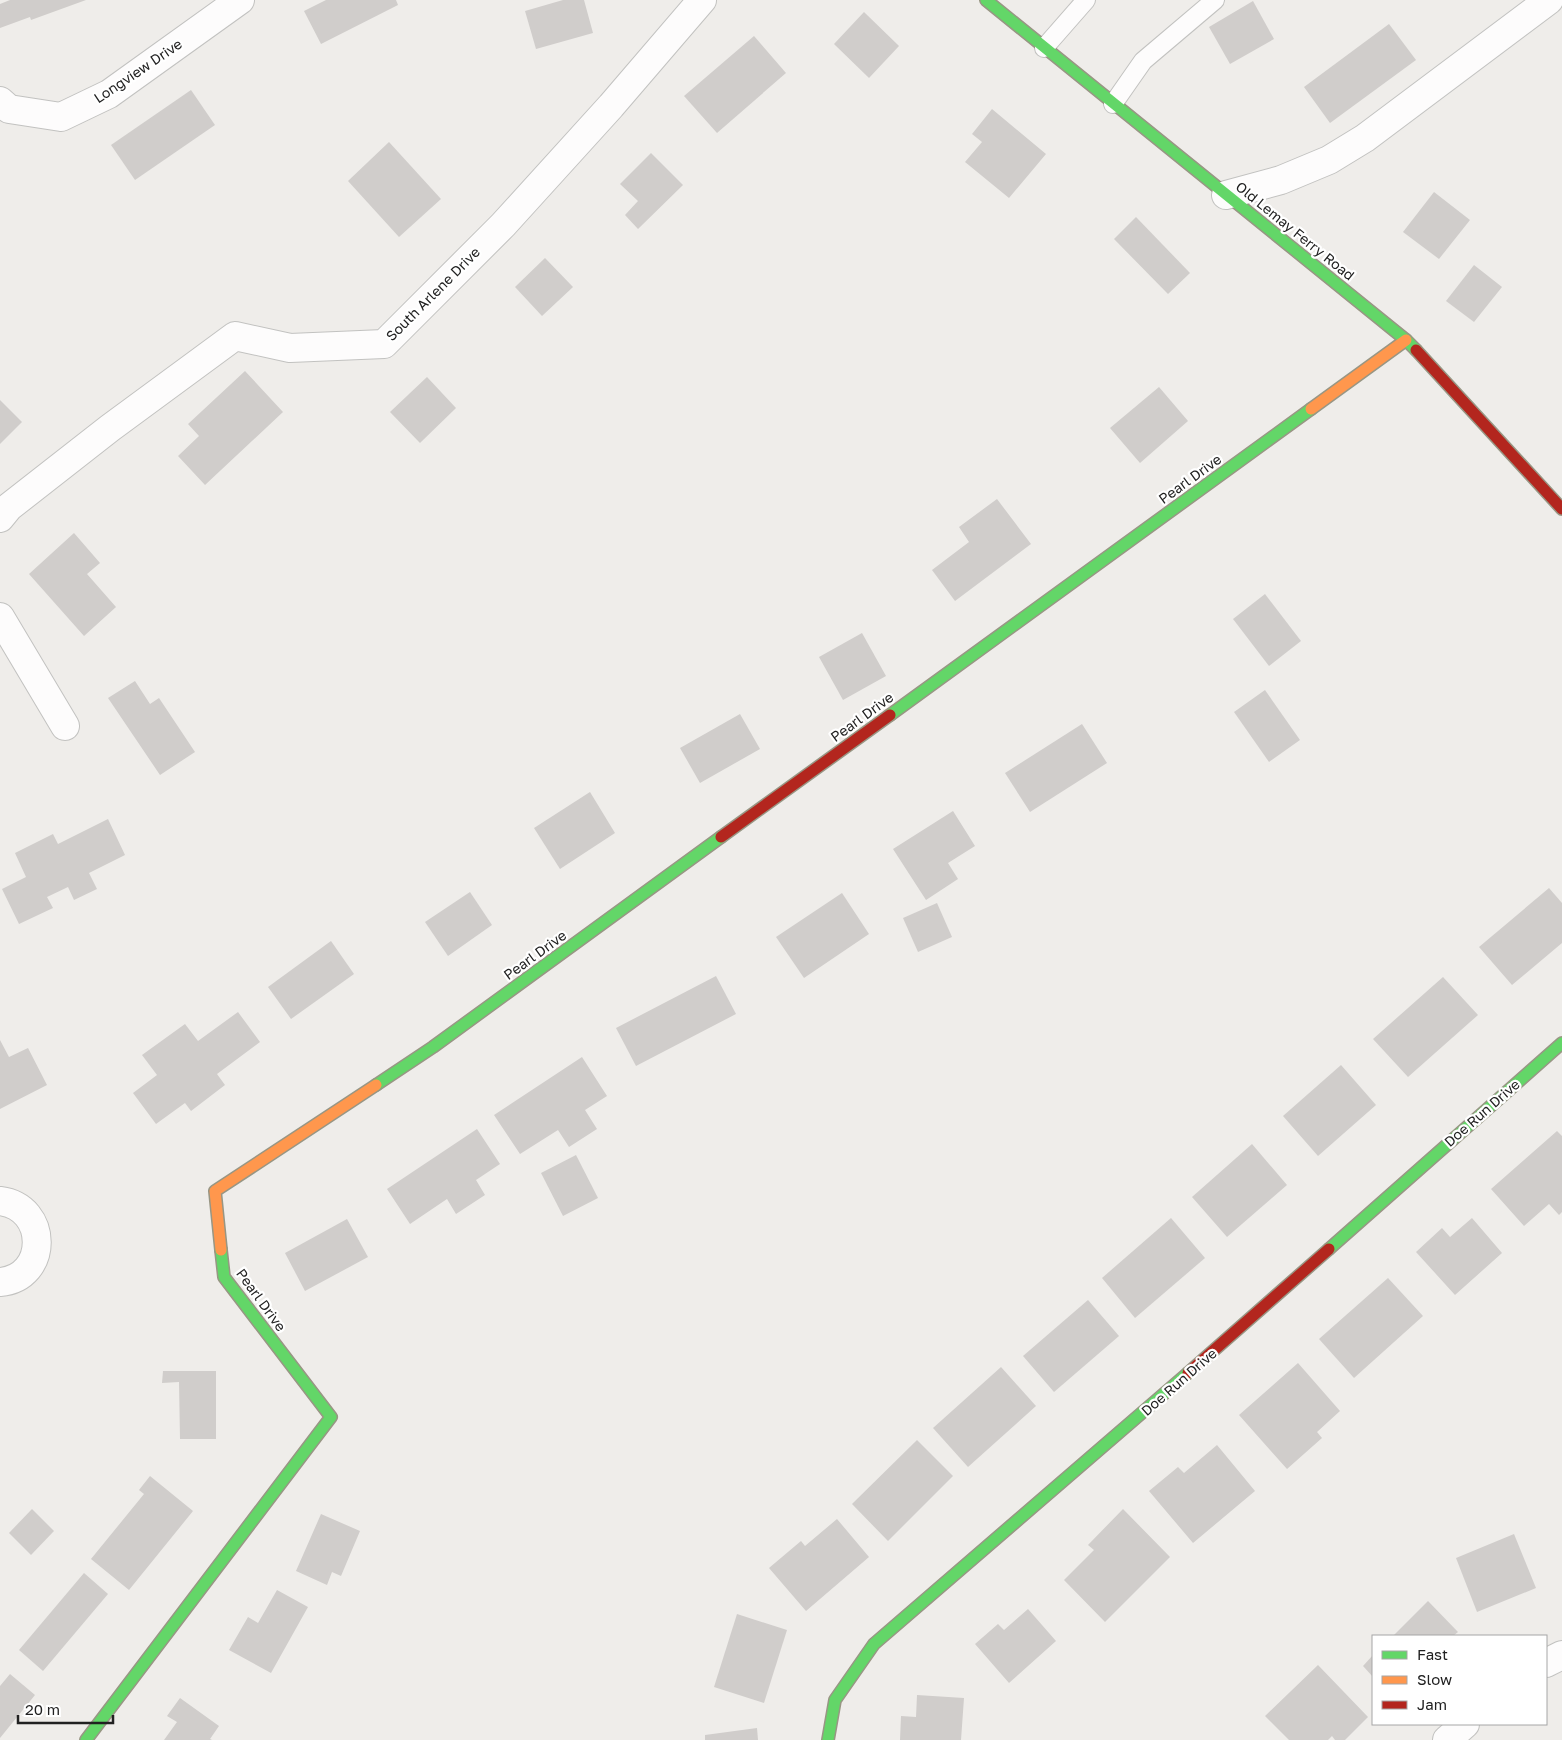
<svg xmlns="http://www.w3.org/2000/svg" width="1562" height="1740" font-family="'Golos Text',sans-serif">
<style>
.building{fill:#d0cdcb}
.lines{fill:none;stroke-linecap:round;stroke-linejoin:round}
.lane-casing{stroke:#c2c2c0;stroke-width:20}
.street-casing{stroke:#c2c2c0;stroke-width:30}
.fast-casing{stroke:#989684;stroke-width:14}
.slow-casing{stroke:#989684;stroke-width:14}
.jam-casing{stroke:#989684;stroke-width:14}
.lane{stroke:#fdfcfc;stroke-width:18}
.street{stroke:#fdfcfc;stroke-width:28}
.fast{stroke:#63d668;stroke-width:11}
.slow{stroke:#ff974d;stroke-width:11}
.jam{stroke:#b3261e;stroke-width:11}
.labels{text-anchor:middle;stroke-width:4.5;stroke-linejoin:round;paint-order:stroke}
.street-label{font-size:14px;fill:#212121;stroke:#fff}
</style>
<rect width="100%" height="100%" fill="#efedea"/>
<g class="building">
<path d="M10,0H86L31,20L30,17L0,28V4Z"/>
<path d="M326,0H396L398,5L321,44L304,11Z"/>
<path d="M563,0H584L593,33L536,49L525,11Z"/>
<path d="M1253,1L1274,39L1230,64L1209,27Z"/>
<path d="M864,12L899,46L869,78L834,44Z"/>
<path d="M1389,24L1416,60L1330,123L1304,87Z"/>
<path d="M754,36L786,73L717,133L684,96Z"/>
<path d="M191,90L215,125L135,180L111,145Z"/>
<path d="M992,109L1046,154L1009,198L965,162L982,142L972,134Z"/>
<path d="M389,142L441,199L399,237L348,181Z"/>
<path d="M651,153L683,185L638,229L625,215L638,201L620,184Z"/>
<path d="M1434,192L1470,220L1439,259L1403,232Z"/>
<path d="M1136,217L1190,273L1168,294L1114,239Z"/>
<path d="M545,258L573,287L542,316L515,287Z"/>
<path d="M1474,265L1502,287L1474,322L1446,301Z"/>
<path d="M245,371L283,412L205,485L178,456L199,436L188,424Z"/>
<path d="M427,377L456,408L420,443L390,412Z"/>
<path d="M1159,387L1188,421L1140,463L1110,428Z"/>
<path d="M0,400L22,422L0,444Z"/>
<path d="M997,499L1031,544L955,601L932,570L969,542L959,527Z"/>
<path d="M74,533L100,563L87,574L116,607L84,636L29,574Z"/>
<path d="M1265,594L1301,641L1269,666L1233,619Z"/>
<path d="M862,633L886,676L843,700L819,657Z"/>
<path d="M135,681L150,704L159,698L195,752L160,775L108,698Z"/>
<path d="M1265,690L1300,740L1269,762L1234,712Z"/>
<path d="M740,714L760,749L700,783L680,748Z"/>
<path d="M1082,724L1107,763L1030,812L1005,773Z"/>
<path d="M590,792L615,833L560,869L534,828Z"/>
<path d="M953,811L975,846L948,863L958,879L926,900L893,849Z"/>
<path d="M108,819L125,855L89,873L97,889L74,900L68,887L47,897L53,908L19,924L2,889L26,877L15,853L53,834L58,844Z"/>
<path d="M1549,888L1562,903V943L1512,985L1479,947Z"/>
<path d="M470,892L492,925L448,956L425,922Z"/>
<path d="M842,893L869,934L804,978L776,937Z"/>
<path d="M937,903L952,937L918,952L903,918Z"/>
<path d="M331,941L354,974L291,1019L268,987Z"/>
<path d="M716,976L736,1014L636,1066L616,1028Z"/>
<path d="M1443,977L1478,1015L1408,1077L1373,1039Z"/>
<path d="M238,1012L260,1042L217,1074L225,1085L191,1111L185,1103L156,1124L133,1093L157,1075L142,1055L185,1024L198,1041Z"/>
<path d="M0,1040L9,1057L28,1048L47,1085L0,1109Z"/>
<path d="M582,1057L607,1096L585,1110L597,1129L569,1147L558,1130L520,1154L494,1115Z"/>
<path d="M1341,1065L1376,1105L1318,1156L1283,1116Z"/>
<path d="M477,1129L500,1164L476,1180L485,1195L456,1214L447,1199L410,1224L387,1189Z"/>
<path d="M1557,1131L1562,1136V1212L1559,1215L1549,1204L1524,1226L1491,1189Z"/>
<path d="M1252,1144L1287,1185L1227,1237L1192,1197Z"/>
<path d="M576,1155L598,1198L563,1216L541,1173Z"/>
<path d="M1171,1218L1205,1258L1135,1318L1102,1278Z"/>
<path d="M1472,1218L1502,1253L1455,1295L1416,1252L1442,1228L1450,1237Z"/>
<path d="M347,1219L368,1257L305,1291L285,1253Z"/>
<path d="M1388,1278L1423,1316L1354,1378L1319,1339Z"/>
<path d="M1088,1300L1119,1336L1054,1392L1023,1356Z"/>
<path d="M1298,1363L1340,1411L1317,1432L1322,1438L1287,1469L1239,1415Z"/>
<path d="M1001,1367L1036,1406L968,1467L933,1428Z"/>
<path d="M163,1371H216V1439H180L179,1382L162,1383Z"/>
<path d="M917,1440L953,1476L888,1541L852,1504Z"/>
<path d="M1217,1445L1255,1491L1193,1543L1149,1491L1178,1467L1184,1473Z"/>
<path d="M150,1476L193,1511L129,1590L91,1559L144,1494L139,1490Z"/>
<path d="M32,1509L54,1531L31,1555L9,1533Z"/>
<path d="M1123,1509L1170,1557L1105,1622L1064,1580L1094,1550L1088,1545Z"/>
<path d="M321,1514L360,1531L341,1576L332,1572L327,1585L296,1571Z"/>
<path d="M837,1519L869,1557L806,1611L769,1568L801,1541L805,1546Z"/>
<path d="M1514,1534L1536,1588L1477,1612L1456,1558Z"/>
<path d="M84,1573L108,1594L43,1671L19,1650Z"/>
<path d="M277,1590L308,1607L271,1673L229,1650L248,1617L258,1623Z"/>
<path d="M1428,1601L1458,1632L1453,1636H1393Z"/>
<path d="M1028,1609L1056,1641L1009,1683L975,1644L998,1624L1004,1630Z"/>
<path d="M737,1614L787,1630L764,1703L714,1687Z"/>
<path d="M1373,1655V1677L1363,1666Z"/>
<path d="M1318,1665L1368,1717L1345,1740H1335L1332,1736L1328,1740H1289L1265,1716Z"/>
<path d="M10,1674L35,1695L0,1738V1686Z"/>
<path d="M917,1695L964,1698L961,1740H900L901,1716L916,1717Z"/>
<path d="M180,1698L219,1726L210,1739L212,1740H164L177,1722L167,1716Z"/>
<path d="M757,1728L758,1740H705V1735Z"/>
</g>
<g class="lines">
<defs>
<g id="lane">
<path d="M1044,48L1086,0"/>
<path d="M1113,104L1143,61L1215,0"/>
</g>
<g id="street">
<path d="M0,101L9,109L61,117L109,94L240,0"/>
<path d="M1226,195L1281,180L1329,160L1365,138L1549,0"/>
<path d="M0,518L9,507L110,428L235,336L290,348L384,344L503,225L611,106L702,0"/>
<path d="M0,617L65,726"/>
<path d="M0,1201C49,1207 49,1278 0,1282"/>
<path d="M1546,1663L1562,1655"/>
<path d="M1447,1740L1465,1724"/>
</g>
<g id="fast">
<path d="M986,0L1406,340L1416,350"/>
<path d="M890,715L1311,409"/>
<path d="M376,1085L433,1047L721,837"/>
<path d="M1329,1249L1562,1043"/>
<path d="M86,1740L331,1417L224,1277L221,1250"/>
<path d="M828,1740L835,1700L874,1644L1188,1373"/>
</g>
<g id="slow">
<path d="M1311,409L1406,340"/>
<path d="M221,1250L215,1191L376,1085"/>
</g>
<g id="jam">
<path d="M1416,350L1562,509"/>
<path d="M721,837L890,715"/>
<path d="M1188,1373L1329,1249"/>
</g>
</defs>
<use href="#lane" class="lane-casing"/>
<use href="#street" class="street-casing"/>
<use href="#fast" class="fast-casing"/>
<use href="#slow" class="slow-casing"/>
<use href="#jam" class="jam-casing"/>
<use href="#lane" class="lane"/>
<use href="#street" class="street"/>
<use href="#fast" class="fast"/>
<use href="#slow" class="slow"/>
<use href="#jam" class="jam"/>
</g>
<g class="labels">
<g class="street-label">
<text transform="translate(138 71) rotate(-34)" y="5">Longview Drive</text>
<text transform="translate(1295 231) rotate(39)" y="5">Old Lemay Ferry Road</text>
<text transform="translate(433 294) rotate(-45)" y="5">South Arlene Drive</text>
<text transform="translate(1190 479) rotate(-36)" y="5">Pearl Drive</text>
<text transform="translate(862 717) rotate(-36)" y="5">Pearl Drive</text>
<text transform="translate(535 955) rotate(-36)" y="5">Pearl Drive</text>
<text transform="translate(1482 1113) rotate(-41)" y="5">Doe Run Drive</text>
<text transform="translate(261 1300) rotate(54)" y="5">Pearl Drive</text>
<text transform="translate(1179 1382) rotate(-41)" y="5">Doe Run Drive</text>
</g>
</g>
<rect x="1372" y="1635" width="175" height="90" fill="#ffffff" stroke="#a6a6a6"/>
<rect x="1382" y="1651" width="25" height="8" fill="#63d668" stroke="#a6a6a6"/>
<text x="1417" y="1660" font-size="15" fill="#212121">Fast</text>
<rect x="1382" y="1676" width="25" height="8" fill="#ff974d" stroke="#a6a6a6"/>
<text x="1417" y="1685" font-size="15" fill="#212121">Slow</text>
<rect x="1382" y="1701" width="25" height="8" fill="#b3261e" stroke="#a6a6a6"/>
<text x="1417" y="1710" font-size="15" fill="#212121">Jam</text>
<path d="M18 1715v8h95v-8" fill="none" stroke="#212121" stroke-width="2.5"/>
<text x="25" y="1715" font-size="15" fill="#212121" stroke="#ffffff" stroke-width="4" paint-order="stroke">20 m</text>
</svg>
